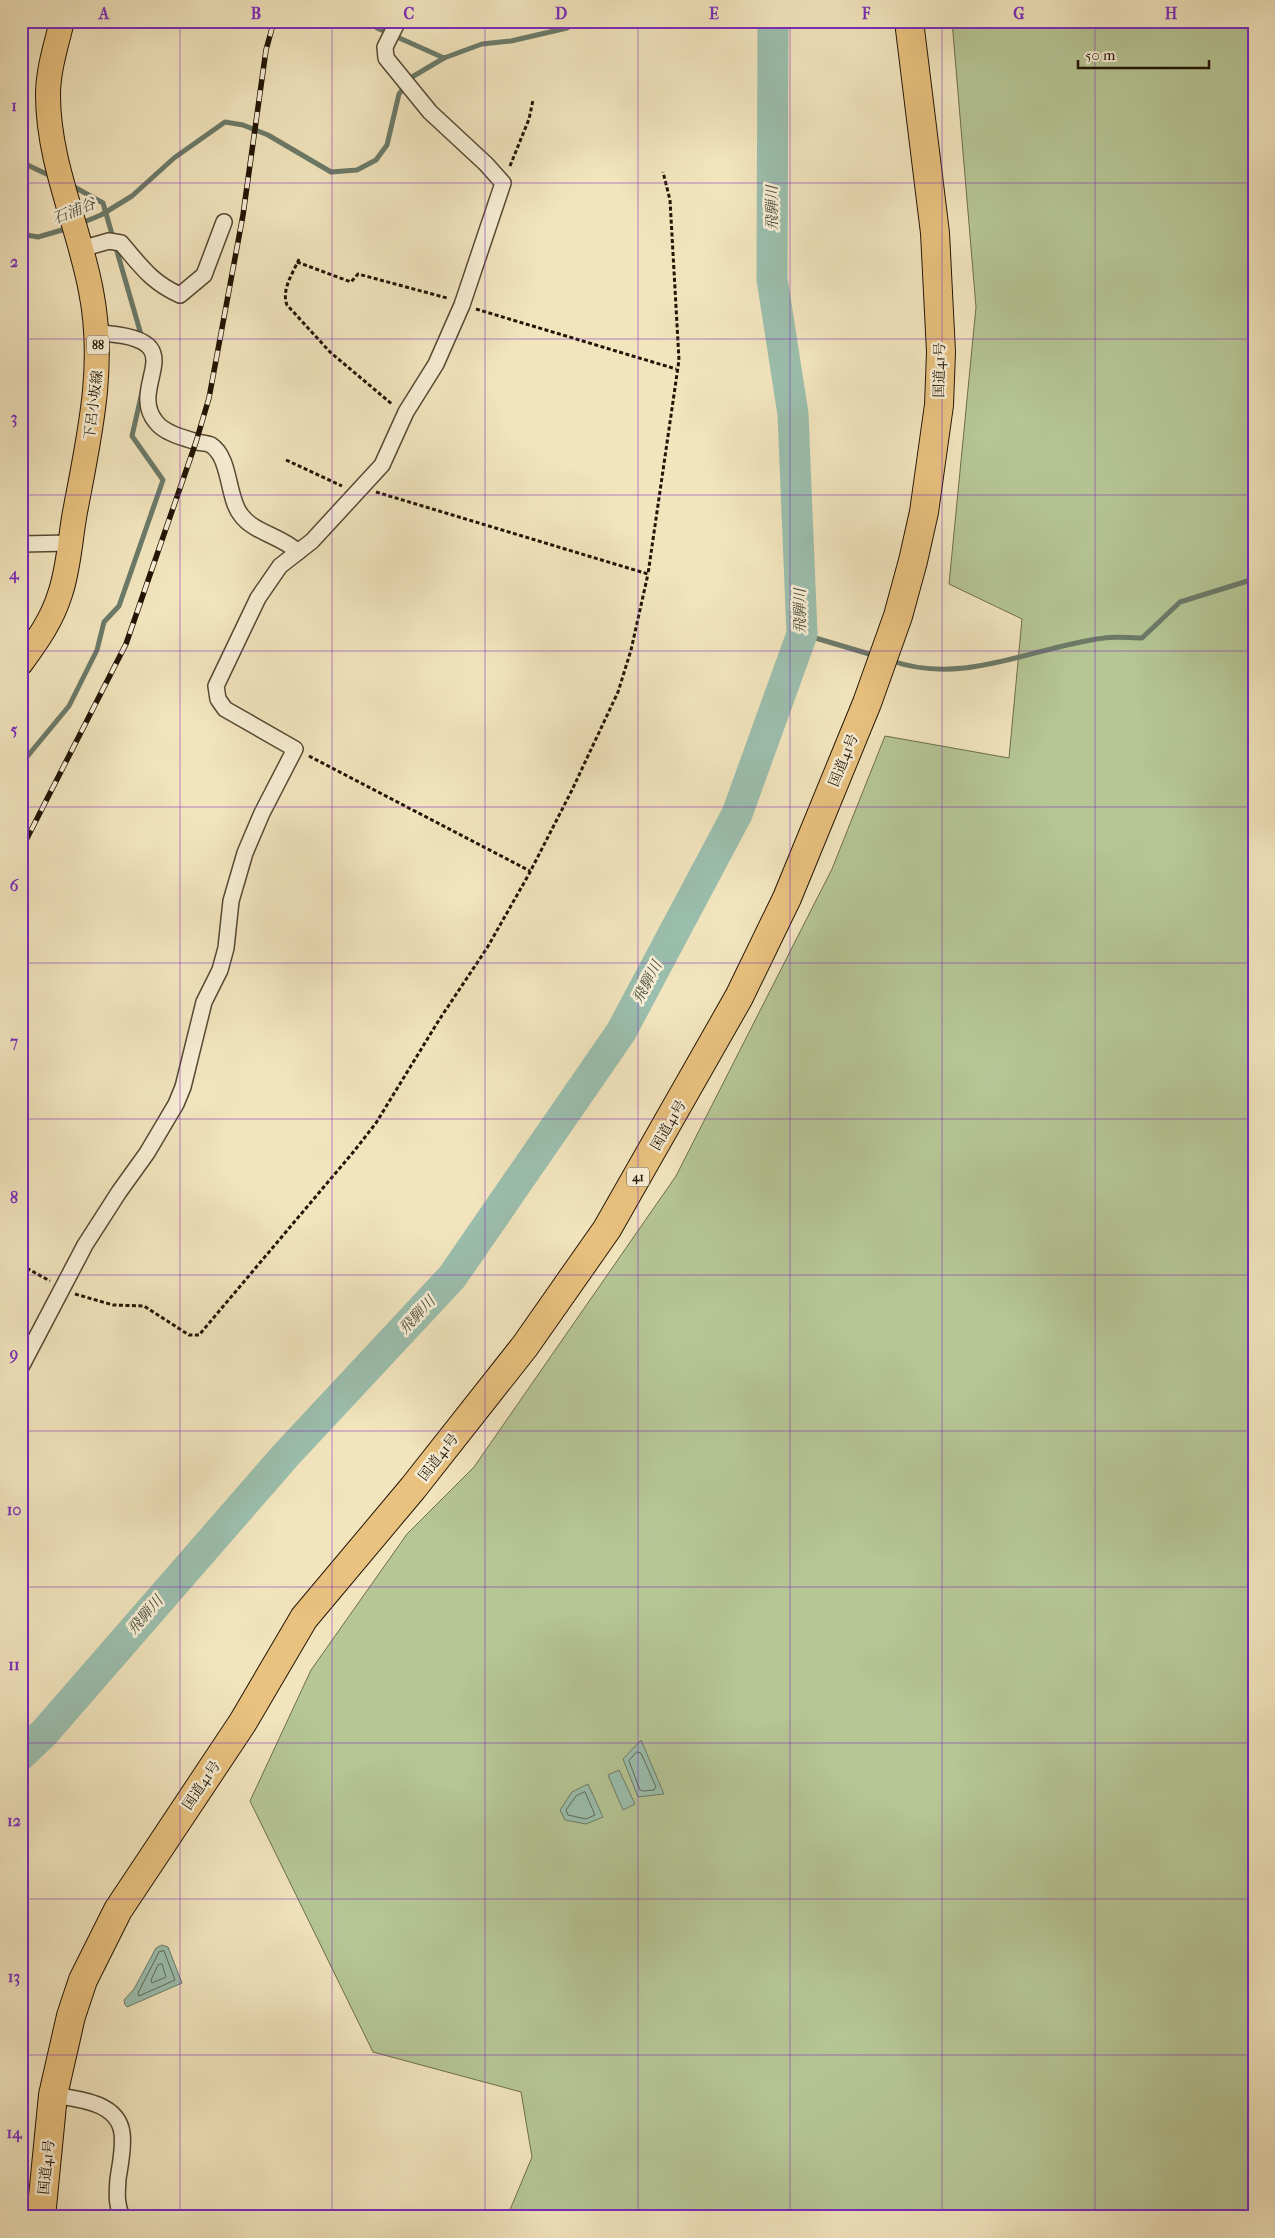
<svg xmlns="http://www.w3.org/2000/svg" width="1275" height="2238" font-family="'IM FELL French Canon','Noto Serif JP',serif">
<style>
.green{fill:#b6c695;stroke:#6c6e4d}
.water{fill:#9bbfae;stroke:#6b7b6a}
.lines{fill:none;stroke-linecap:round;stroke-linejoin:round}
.shore{stroke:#5e6a5a;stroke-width:1}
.stream{stroke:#6b7b6a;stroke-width:5}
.river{stroke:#9bbfae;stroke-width:31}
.street-casing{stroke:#564933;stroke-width:18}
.primary-casing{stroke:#221505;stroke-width:26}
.highway-casing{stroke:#221505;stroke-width:30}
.path{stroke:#221505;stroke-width:3;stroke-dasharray:4 2.5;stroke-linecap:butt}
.street{stroke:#f7eed5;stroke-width:15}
.primary{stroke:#e9c27f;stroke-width:24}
.highway{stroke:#e9c27f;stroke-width:28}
.rail-casing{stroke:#221505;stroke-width:5.5}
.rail{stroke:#f7eed5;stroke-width:4;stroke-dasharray:11;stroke-linecap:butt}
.grid{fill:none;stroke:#7b2cbf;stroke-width:1;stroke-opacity:0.55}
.labels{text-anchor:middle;stroke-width:5;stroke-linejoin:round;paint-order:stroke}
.shield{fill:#f7eed5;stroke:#625643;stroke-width:1}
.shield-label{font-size:12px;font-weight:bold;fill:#221505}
.street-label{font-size:14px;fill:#221505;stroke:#f7eed5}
.water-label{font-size:15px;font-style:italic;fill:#4c5040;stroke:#f7eed5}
.neatline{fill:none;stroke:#7b2cbf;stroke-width:2}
.grid-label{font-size:16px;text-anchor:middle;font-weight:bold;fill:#7b2cbf}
</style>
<rect width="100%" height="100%" fill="#f2e5be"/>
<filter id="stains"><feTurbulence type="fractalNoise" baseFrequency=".004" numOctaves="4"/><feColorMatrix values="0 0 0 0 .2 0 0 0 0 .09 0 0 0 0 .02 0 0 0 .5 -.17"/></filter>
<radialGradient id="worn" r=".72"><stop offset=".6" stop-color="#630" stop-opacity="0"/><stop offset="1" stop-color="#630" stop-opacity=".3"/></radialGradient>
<path class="green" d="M952,21H1254V2217H507L532,2157L521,2092L373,2052L250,1801L311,1670L407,1534L474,1467L676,1176L832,869L885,736L1009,758L1022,619L949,584L976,307Z"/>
<g class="water">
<path d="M641,1740L664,1794L638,1797L623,1759Z"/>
<path d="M619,1770L635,1804L623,1810L608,1775Z"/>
<path d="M588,1784L603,1817L586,1824L565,1820L560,1810L572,1792Z"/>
<path d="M162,1945L168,1947L182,1983L127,2007L125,2005L124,2000L134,1989L156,1948Z"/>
</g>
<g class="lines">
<g class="shore">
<path d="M637,1752L641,1753L656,1787L654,1790L643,1791L640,1790L629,1761Z"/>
<path d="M585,1792L595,1815L586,1819L568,1815L566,1810L576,1796Z"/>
<path d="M164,1951L175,1980L139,1996L138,1993L159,1952Z"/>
<path d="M162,1964L166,1977L152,1983L151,1980L158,1965Z"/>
</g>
<g class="stream">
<path d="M370,21L377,28L444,58"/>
<path d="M21,162L53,177"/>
<path d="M69,184L103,203L142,338"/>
<path d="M79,224L101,215L132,196L174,158L225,122L243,125L268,135L331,172L357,170L376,160L387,145L399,94L412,77L444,58L482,44L511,41L567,28L578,21"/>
<path d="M21,234L38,237L69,228"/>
<path d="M802,634L876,656"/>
<path d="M892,661C965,686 1032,647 1104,638C1116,636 1130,638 1142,638L1180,602L1254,579"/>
<path d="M21,764L69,706L97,650L104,622L119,606L163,480L132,436L142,392"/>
</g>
<path class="river" d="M21,1755L44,1733L285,1456L452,1277L621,1032L737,814L802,634L793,414L772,279L773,21"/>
<defs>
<g id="street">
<path d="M81,249L109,241L121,243C141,266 151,282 180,295L204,275L224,222"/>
<path d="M98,333C200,338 125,385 156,422C164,433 184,438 197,442C201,443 208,443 211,445C231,458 227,498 241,515C254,533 282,536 298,552"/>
<path d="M21,544L70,543"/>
<path d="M21,1367L85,1245L119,1192L147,1153L176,1104L183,1087L204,1002L220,970L226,948L231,901L245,853L262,813L295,749L225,709L218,699L216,686L258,598L280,566L312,541L382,465L406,412L436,364L462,305L503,183L486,164L430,112L386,58L385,47L398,21"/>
<path d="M53,2095C78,2099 118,2102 122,2133C124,2148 120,2165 118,2179C117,2194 116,2204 122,2217"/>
</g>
<path id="primary" d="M21,663C37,641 52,620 60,594C69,568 70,539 75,512C89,437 106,367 91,291C79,226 48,163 48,95C48,70 56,46 62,21"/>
<path id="highway" d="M41,2217L53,2095L71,2016L83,1980L118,1910L243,1722L304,1618L413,1488L525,1346L607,1229L739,997L787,898L867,703L898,616L913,561L924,512L939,405L941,352L935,233L909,21"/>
</defs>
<use href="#street" class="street-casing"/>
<use href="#primary" class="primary-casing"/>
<use href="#highway" class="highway-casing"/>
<g class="path">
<path d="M510,166L529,119L533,100"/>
<path d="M299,259C293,273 281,290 287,305L330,352L393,405"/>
<path d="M297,262L351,282L358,274L447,298"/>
<path d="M476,309L676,369"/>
<path d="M286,460L342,486"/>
<path d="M376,492L648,574L679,360L670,200L663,172"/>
<path d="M309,756L530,871"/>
<path d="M21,1265L50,1281"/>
<path d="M75,1294L113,1305L144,1306L189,1335H199L355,1150L376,1123L439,1020L487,948L529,874L572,790L618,692L631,650L648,574"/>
</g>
<use href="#street" class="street"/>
<use href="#primary" class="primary"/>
<use href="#highway" class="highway"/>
<defs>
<path id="rail" d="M21,850L126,644L196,442L209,398L243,215L266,50L274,21"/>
</defs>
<use href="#rail" class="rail-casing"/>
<use href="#rail" class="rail"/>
</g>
<path class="grid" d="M180,21V2217M332,21V2217M485,21V2217M638,21V2217M790,21V2217M942,21V2217M1095,21V2217M21,183H1254M21,339H1254M21,495H1254M21,651H1254M21,807H1254M21,963H1254M21,1119H1254M21,1275H1254M21,1431H1254M21,1587H1254M21,1743H1254M21,1899H1254M21,2055H1254"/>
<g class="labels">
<g class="shield">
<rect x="87" y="335.5" width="22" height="19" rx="4"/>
<rect x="627" y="1167.5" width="22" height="19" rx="4"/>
</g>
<g class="shield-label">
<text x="98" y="349">88</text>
<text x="638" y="1181">41</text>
</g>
<g class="street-label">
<text transform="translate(939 370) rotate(-89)" y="5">国道41号</text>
<text transform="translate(93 405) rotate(-83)" y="5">下呂小坂線</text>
<text transform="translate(843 760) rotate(-68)" y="5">国道41号</text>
<text transform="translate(668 1125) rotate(-60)" y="5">国道41号</text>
<text transform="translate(438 1457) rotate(-52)" y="5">国道41号</text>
<text transform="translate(201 1785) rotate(-56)" y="5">国道41号</text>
<text transform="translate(46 2167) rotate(-84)" y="5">国道41号</text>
</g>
<g class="water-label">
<text transform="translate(772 208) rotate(-90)" y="5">飛騨川</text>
<text transform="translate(74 211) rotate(-22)" y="5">石浦谷</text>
<text transform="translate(800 611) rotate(-90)" y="5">飛騨川</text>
<text transform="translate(647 982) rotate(-62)" y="5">飛騨川</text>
<text transform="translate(417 1315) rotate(-47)" y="5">飛騨川</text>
<text transform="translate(145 1615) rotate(-49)" y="5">飛騨川</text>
</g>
</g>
<rect width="1275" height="2238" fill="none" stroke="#f2e5be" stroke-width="55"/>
<path d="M1078 60v8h131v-8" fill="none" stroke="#221505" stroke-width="2.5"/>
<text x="1085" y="60" font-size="15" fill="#221505" stroke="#f7eed5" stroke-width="4" paint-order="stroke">50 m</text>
<rect x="28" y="28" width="1220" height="2182" class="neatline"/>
<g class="grid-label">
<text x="104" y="19">A</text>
<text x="256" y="19">B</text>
<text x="409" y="19">C</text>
<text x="561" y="19">D</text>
<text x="714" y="19">E</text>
<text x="866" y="19">F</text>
<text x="1019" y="19">G</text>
<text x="1171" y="19">H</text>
<text x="14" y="111">1</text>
<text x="14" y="267">2</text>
<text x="14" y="423">3</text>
<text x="14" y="579">4</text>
<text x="14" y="735">5</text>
<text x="14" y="891">6</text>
<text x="14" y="1047">7</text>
<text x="14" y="1203">8</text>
<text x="14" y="1359">9</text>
<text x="14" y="1515">10</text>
<text x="14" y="1670">11</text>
<text x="14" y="1826">12</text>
<text x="14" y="1982">13</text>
<text x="14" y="2138">14</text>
</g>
<rect width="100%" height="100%" filter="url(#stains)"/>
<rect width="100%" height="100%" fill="url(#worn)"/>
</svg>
